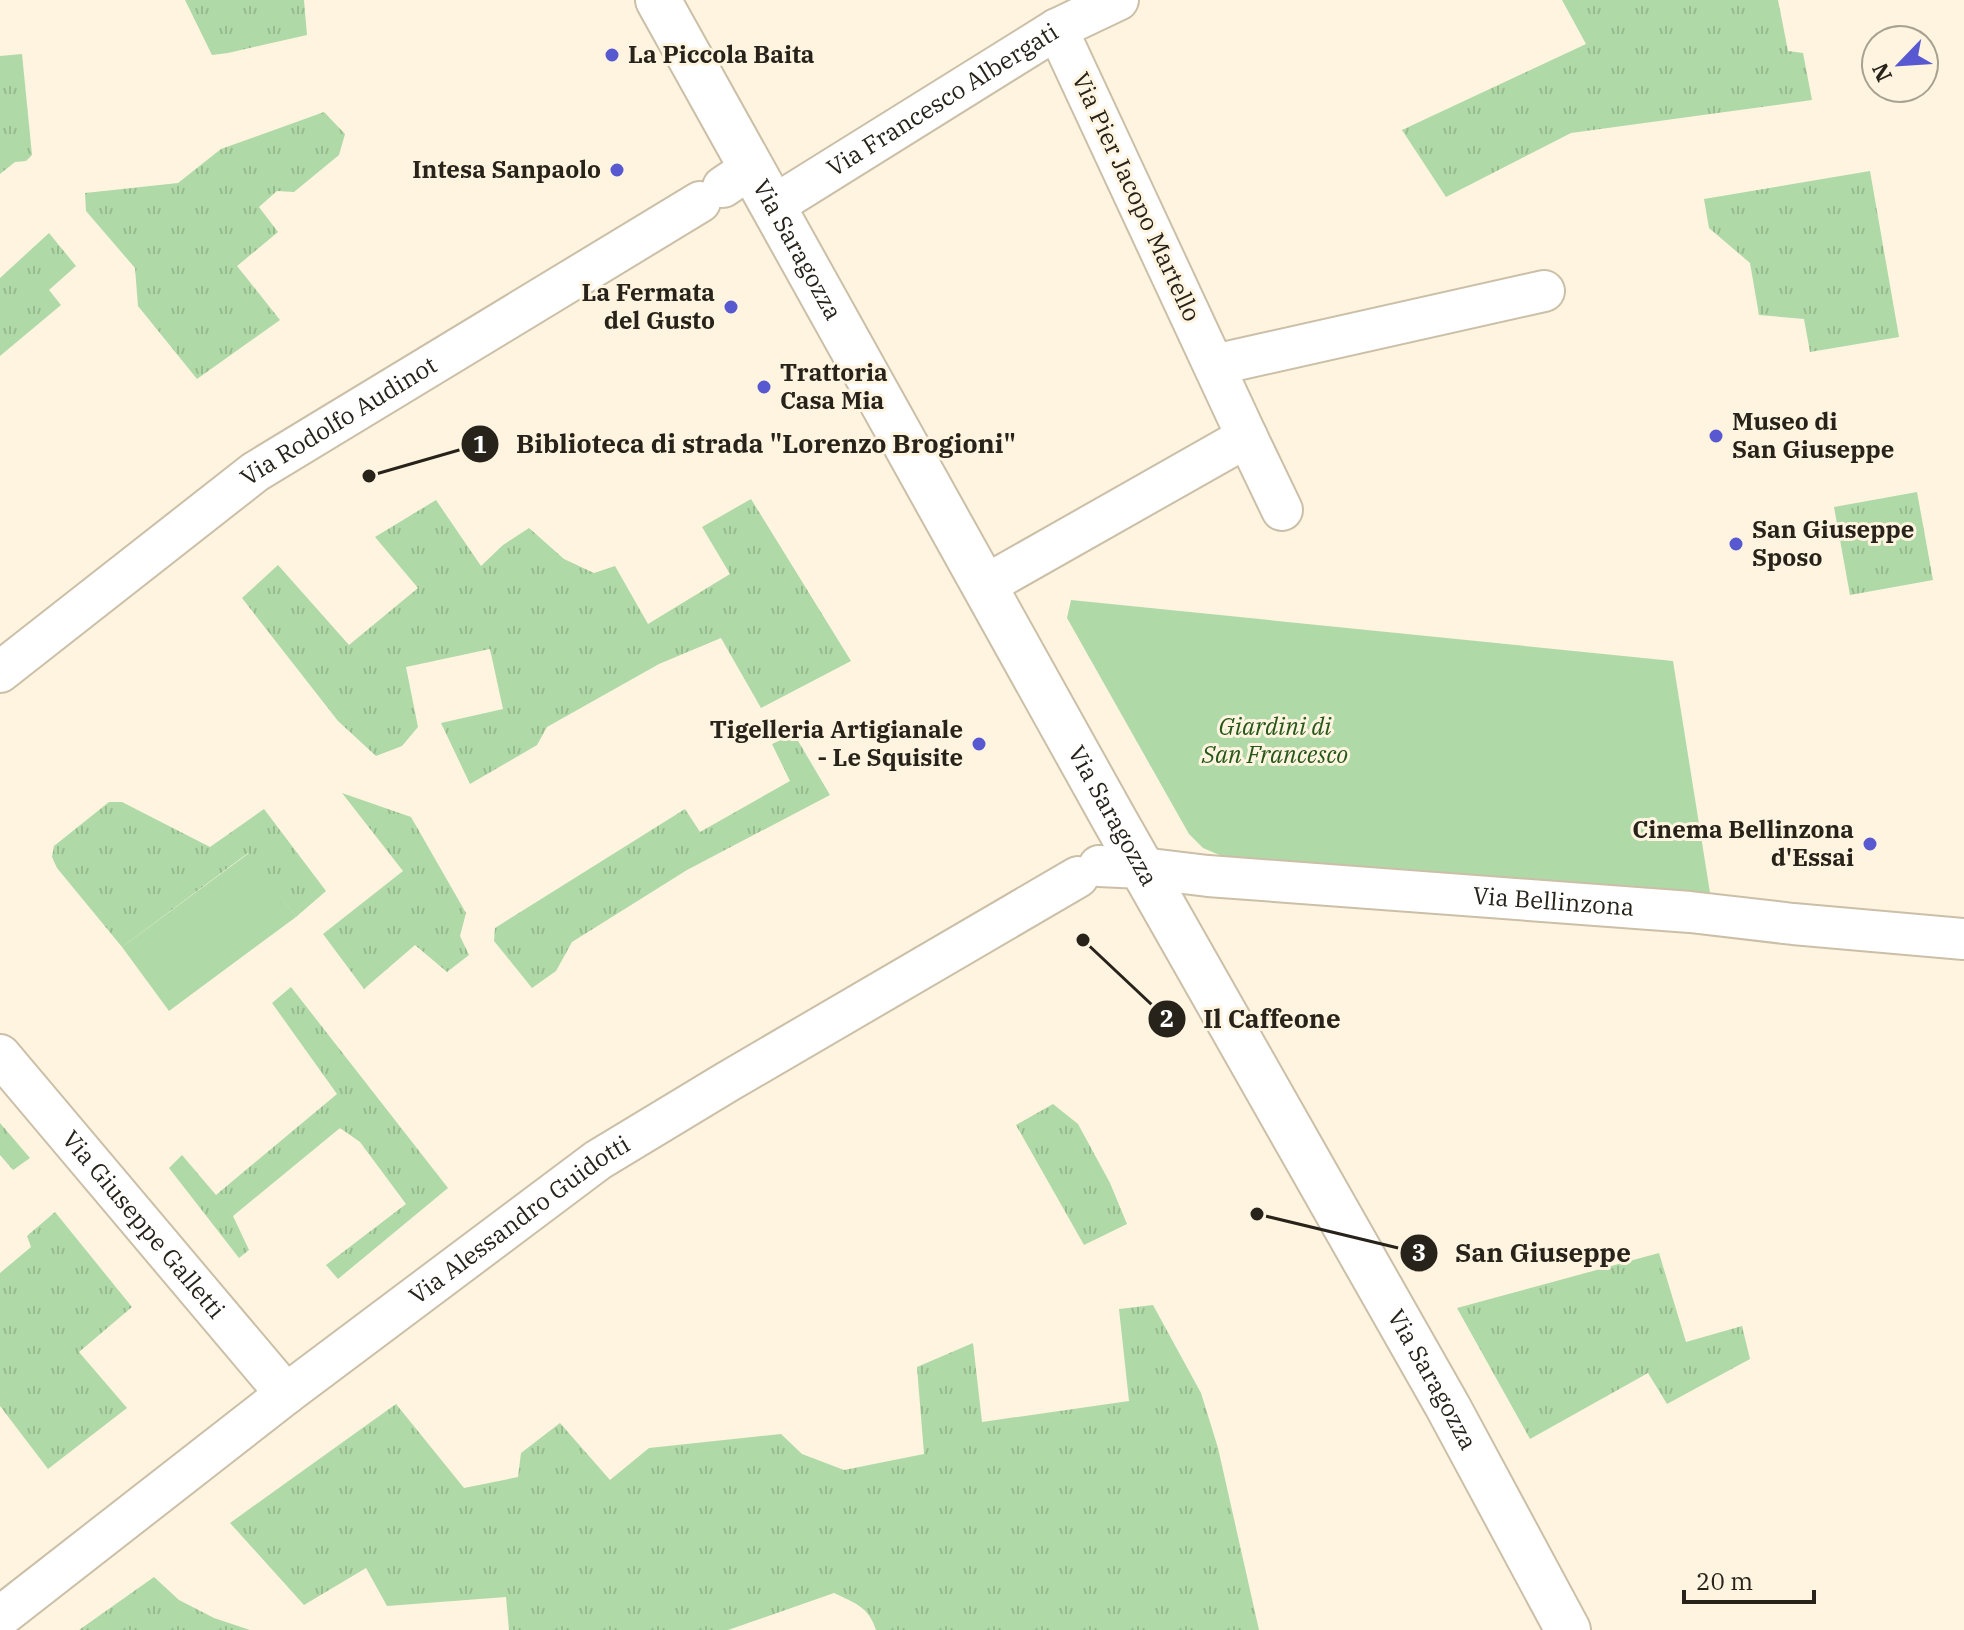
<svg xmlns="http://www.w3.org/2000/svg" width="1964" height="1630" font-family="'IBM Plex Serif',serif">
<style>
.grass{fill:url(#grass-tufts)}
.garden{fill:#afd9a6}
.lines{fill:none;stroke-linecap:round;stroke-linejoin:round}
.minor-casing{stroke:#cbbfa7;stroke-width:44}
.primary-casing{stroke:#cbbfa7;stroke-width:48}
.minor{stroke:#fff;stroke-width:40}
.primary{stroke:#fff;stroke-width:44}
.poi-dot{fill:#5858d0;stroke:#fef4e0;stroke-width:3}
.labels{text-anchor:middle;stroke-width:6;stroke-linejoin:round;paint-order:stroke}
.poi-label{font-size:24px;font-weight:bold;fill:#27231a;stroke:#fef4e0;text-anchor:start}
.street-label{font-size:24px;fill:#27231a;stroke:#fef4e0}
.park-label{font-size:24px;font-style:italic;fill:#255818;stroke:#fef4e0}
.leader{fill:none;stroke:#27231a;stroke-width:3}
.callout-dot{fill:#27231a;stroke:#fef4e0;stroke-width:3}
.mark-label{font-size:24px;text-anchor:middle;font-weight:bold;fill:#fff}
.callout-label{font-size:26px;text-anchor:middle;font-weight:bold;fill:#27231a;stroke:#fef4e0;stroke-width:6;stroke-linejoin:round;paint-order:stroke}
</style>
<defs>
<pattern id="grass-tufts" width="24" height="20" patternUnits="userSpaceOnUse" patternTransform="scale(2)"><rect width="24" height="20" fill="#afd9a6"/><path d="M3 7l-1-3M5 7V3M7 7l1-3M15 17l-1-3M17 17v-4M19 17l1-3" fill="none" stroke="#97ba8e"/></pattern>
</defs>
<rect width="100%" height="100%" fill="#fef4e0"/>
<g class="grass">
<path d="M185,0H304L307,35L228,53L212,55Z"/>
<path d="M1562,0H1778L1788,51L1803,53L1812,100L1571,133L1446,197L1402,130L1586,44Z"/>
<path d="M22,54L32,155L26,161L15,162L0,174V56Z"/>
<path d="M324,112L345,134L339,155L294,192L277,191L259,207L278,232L237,266L280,320L197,379L138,306L135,268L86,211L85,193L178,183L221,149Z"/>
<path d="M1870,171L1899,337L1810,352L1804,319L1759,315L1750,263L1709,228L1704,199Z"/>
<path d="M49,233L76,266L49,290L61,305L0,356V278Z"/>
<path d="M1917,492L1933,580L1850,595L1834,507Z"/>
<path d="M751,499L851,661L761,708L721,638L659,664L547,727L537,745L470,784L441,723L503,709L490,649L406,667L418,727L402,746L376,756L338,721L242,598L278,565L349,645L418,588L375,537L436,500L481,566L503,545L529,528L564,559L594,573L615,566L648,624L730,574L702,527Z"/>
<path d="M794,734L830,795L687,870L572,942L556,971L532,988L494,941L495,928L685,809L700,832L790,781L772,744Z"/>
<path d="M342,793L411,817L466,913L460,936L469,955L447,972L415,945L364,989L323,934L403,871Z"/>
<path d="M109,802H122L210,847L264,809L326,891L296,917L248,853L122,947L57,868L52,857L54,846Z"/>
<path d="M291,987L448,1188L338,1279L326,1265L406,1204L360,1142L340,1128L233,1216L249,1250L239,1258L169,1168L182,1155L216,1195L337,1094L272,1003Z"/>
<path d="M1053,1104L1078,1124L1110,1183L1127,1224L1084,1245L1016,1125Z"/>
<path d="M0,1123L30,1158L13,1170L0,1155Z"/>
<path d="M55,1212L132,1307L79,1352L127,1408L48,1469L0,1406V1273L31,1247L27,1236Z"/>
<path d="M1659,1253L1686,1342L1742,1326L1750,1359L1667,1404L1648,1373L1530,1439L1457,1308Z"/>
<path d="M1153,1305L1201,1393L1218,1448L1259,1630H876C869,1607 855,1603 834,1593L728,1630H509L506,1597L387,1606L366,1568L304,1605L230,1523L396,1404L464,1488L518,1477L521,1453L560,1423L610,1480L649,1448L781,1434L802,1454L844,1470L924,1454L917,1367L973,1343L982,1422L1129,1401L1119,1309Z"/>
<path d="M154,1577L179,1600L214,1618L250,1630H79Z"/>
</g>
<g class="garden">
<path d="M1071,600L1673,661L1711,899L1222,856L1203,848L1189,834L1067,618Z"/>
<path d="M249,853L296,917L169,1011L122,947Z"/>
</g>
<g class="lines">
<defs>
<g id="minor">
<path d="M723,187L751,168"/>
<path id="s1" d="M773,206L1057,29L1118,0"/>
<path d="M1214,365L1544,291"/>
<path d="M1247,437L1282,510"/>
<path d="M984,586L1247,437L1057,29"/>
<path id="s2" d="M0,672L255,472L700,202"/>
<path id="s3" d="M1099,866L1142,868L1208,876L1690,912L1793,924L1964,939"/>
<path id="s4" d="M0,1055L286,1394"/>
<path id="s5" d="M0,1617L286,1394L598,1160L727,1082L1078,877"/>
</g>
<g id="primary">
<path id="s6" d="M658,0L1114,819L1448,1407L1568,1630"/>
</g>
</defs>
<use href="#minor" class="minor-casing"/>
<use href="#primary" class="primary-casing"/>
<use href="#minor" class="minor"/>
<use href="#primary" class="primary"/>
</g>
<g class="poi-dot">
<circle cx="612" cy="55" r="8"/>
<circle cx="617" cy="170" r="8"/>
<circle cx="731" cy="307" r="8"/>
<circle cx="764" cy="387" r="8"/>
<circle cx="1716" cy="436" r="8"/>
<circle cx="1736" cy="544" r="8"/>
<circle cx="979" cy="744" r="8"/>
<circle cx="1870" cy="844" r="8"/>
</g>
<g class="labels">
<g class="poi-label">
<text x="628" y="63">La Piccola Baita</text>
<text x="601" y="178" text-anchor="end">Intesa Sanpaolo</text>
<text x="715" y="301" text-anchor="end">La Fermata<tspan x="715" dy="28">del Gusto</tspan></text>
<text x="780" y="381">Trattoria<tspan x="780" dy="28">Casa Mia</tspan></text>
<text x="1732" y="430">Museo di<tspan x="1732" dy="28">San Giuseppe</tspan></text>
<text x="1752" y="538">San Giuseppe<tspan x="1752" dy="28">Sposo</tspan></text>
<text x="963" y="738" text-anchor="end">Tigelleria Artigianale<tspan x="963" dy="28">- Le Squisite</tspan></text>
<text x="1854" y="838" text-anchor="end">Cinema Bellinzona<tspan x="1854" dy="28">d'Essai</tspan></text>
</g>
<g class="street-label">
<text dy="8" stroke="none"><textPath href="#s1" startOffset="200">Via Francesco Albergati</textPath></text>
<text transform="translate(1136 197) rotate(65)" y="8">Via Pier Jacopo Martello</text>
<text dy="8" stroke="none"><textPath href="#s6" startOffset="286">Via Saragozza</textPath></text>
<text dy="8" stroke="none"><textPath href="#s2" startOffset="422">Via Rodolfo Audinot</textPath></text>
<text dy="8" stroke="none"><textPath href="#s6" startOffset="934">Via Saragozza</textPath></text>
<text dy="8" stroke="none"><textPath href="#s3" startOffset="456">Via Bellinzona</textPath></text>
<text dy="8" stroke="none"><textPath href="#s5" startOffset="654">Via Alessandro Guidotti</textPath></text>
<text dy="8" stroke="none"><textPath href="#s4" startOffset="222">Via Giuseppe Galletti</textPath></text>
<text dy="8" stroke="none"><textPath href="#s6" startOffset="1582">Via Saragozza</textPath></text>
</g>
<g class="park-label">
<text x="1275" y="735">Giardini di<tspan x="1275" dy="28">San Francesco</tspan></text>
</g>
</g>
<path class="leader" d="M369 476L480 444M1083 940L1167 1019M1257 1214L1419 1253"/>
<g class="callout-dot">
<circle cx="369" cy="476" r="8"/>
<circle cx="1083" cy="940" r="8"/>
<circle cx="1257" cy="1214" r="8"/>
<circle cx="480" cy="444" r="20"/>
<circle cx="1167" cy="1019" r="20"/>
<circle cx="1419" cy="1253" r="20"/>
</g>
<g class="mark-label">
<text x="480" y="453">1</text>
<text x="1167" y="1027">2</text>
<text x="1419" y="1261">3</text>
</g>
<g class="callout-label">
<text x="766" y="453">Biblioteca di strada "Lorenzo Brogioni"</text>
<text x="1272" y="1028">Il Caffeone</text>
<text x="1543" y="1262">San Giuseppe</text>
</g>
<g transform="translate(1900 64) rotate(245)"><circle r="38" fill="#fef4e0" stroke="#a8a091" stroke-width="2"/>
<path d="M0-6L14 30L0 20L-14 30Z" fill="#5858d0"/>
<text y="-12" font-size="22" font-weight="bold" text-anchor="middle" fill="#27231a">N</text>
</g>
<path d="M1684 1590v12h130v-12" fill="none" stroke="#27231a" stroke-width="4"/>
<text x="1696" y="1590" font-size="24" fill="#27231a" stroke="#fef4e0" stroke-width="6" paint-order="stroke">20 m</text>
</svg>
